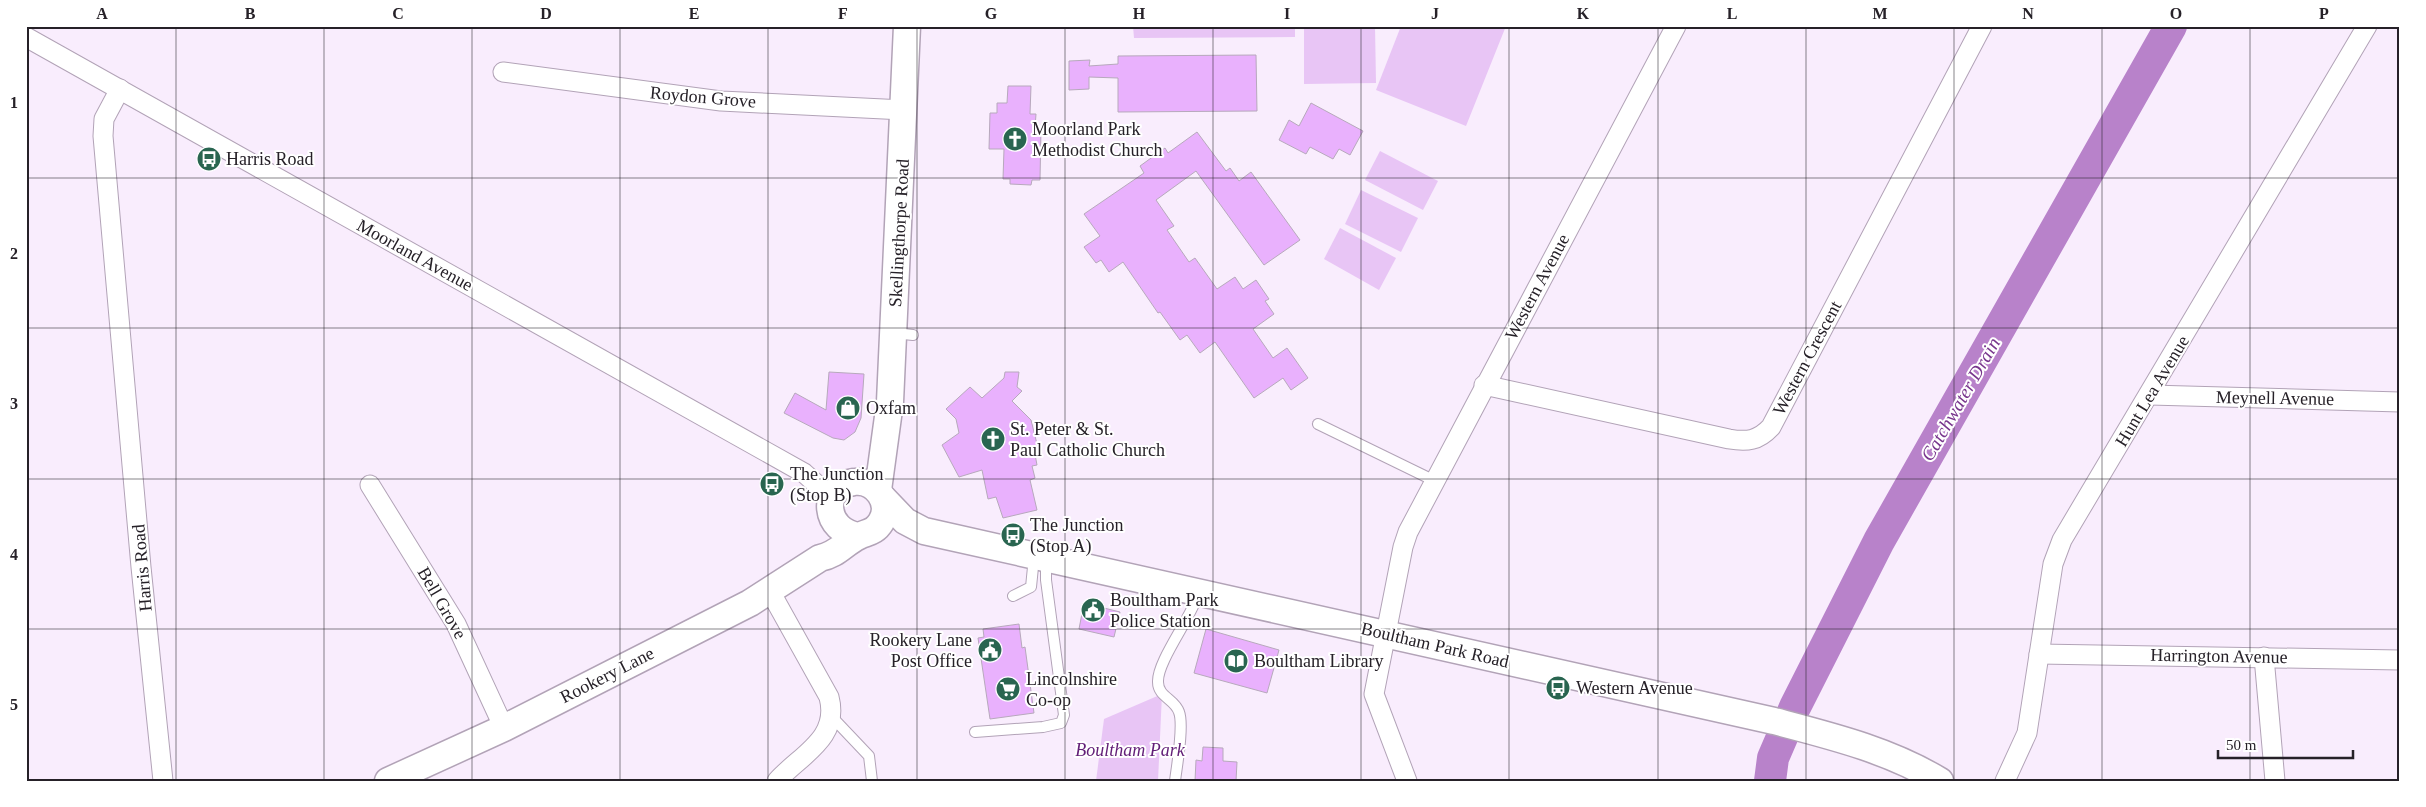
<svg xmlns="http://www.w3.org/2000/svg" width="2426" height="807" font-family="Georgia,serif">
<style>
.green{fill:#e8c5f5}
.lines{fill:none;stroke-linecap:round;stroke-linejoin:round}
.river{stroke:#b882ca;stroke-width:32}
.building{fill:#e9b1fd;stroke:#b7a9bc}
.lane-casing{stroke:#b2a3b7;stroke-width:12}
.street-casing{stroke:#b2a3b7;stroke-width:21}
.secondary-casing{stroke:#b2a3b7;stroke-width:29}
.lane{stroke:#fff;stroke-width:10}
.street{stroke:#fff;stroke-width:19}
.secondary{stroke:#fff;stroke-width:26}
.grid{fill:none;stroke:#262128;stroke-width:1;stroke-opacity:0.55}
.labels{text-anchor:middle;stroke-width:4;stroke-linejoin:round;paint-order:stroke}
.street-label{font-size:18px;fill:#262128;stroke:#fff}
.poi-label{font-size:18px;fill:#262128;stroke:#fff;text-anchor:start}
.park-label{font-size:18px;font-style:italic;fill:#632078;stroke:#fff}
.water-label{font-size:19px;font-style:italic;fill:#78368d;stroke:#fff}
.neatline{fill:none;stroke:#262128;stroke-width:2}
.grid-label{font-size:16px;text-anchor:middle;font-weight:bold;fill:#262128}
</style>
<rect width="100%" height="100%" fill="#f9edfd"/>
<g class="green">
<path d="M1133,26H1295V37L1134,38Z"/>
<path d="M1304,26H1375L1376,83L1304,84Z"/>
<path d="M1401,26H1506L1466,126L1376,90Z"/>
<path d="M1380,151L1438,181L1423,210L1365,180Z"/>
<path d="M1361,190L1418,218L1401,252L1345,224Z"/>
<path d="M1340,228L1396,258L1379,290L1324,259Z"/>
<path d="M1162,694L1158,781H1096L1104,719Z"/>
</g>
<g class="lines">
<path class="river" d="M1770,781L1773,758L1795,707L1879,541L2171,26"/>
</g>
<g class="building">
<path d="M1256,55L1257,111L1118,112V78L1089,77V89L1069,90V61L1090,60L1089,66L1118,64V56Z"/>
<path d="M1008,86H1031L1030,114H1036L1035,128H1041L1040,180H1032L1031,185L1010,184V179H1003L1004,149H989L990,113H997V103H1007Z"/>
<path d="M1311,103L1363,131L1350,155L1339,149L1333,159L1310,147L1306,154L1279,140L1289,120L1299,126Z"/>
<path d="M1197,132L1226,171L1230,168L1239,181L1251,172L1300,240L1264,265L1196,171L1156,200L1174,226L1167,230L1189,262L1195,258L1217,289L1235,277L1243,289L1256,280L1269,299L1265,301L1274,314L1253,329L1273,358L1287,348L1308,378L1291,390L1283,378L1254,398L1215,342L1200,353L1187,335L1180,340L1160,312L1158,313L1123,262L1109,272L1101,260L1096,263L1084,247L1100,236L1084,214L1144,173L1140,166L1165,148L1168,153Z"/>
<path d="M829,372L864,374L861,418L855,432L844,440L833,438L784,413L795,393L826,410Z"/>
<path d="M1005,372H1019L1017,387L1022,391L1012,401L1031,420L1038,448L1034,449L1037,465L1032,466L1035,478L1030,480L1037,510L1003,518L996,497L988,499L982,470L959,477L942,445L959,433L956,419L946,409L970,387L982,398L1004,378Z"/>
<path d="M1084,603L1120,612L1114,637L1079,629Z"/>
<path d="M1019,624L1022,648L1025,647L1034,713L990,719L978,638L984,637L983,629Z"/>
<path d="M1206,629L1279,650L1267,693L1194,673Z"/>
<path d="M1203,747L1223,748V761L1237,762L1236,781H1195L1196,760L1202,761Z"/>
</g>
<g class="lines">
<defs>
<g id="lane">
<path d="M894,333L913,335"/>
<path d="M1318,424L1435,481"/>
<path d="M1013,596L1031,587L1034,557"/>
<path d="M832,717L869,756L872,781"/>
<path d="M975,732L1043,727L1061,723L1064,715L1046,580V560"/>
<path d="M1175,781C1177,765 1184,725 1179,712C1175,699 1158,697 1158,682C1157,661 1192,617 1199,592"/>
</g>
<g id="street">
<path d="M26,37L804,473L832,498"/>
<path d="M503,72L721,101L904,110"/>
<path d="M120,89L104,119L103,136L141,567L163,781"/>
<path d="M1484,385L1729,439C1747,442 1758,441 1771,427L1982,26"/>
<path d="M2150,395L2400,402"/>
<path d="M370,485L456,624L504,728"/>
<path d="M770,591L829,697C840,739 800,755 777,781"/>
<path d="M2039,654L2400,660"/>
<path d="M2264,657L2275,781"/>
<path d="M1407,781L1374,694L1403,547L1408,532L1676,26"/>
<path d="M2005,781L2027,733L2053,564L2062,540L2367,26"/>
</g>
<g id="secondary">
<path d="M878,490L890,402L907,26"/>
<path d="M883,498L905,521L924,531L1774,721C1831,736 1889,750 1940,781"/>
<path d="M388,781L504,728L750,603L820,558C837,555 844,543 859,536C868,532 875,532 881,522C893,503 875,479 854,482C819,486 824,532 859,536"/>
</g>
</defs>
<use href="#lane" class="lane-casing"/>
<use href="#street" class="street-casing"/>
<use href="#secondary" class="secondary-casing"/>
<use href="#lane" class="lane"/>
<use href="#street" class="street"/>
<use href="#secondary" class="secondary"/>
</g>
<path class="grid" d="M176,26V781M324,26V781M472,26V781M620,26V781M768,26V781M917,26V781M1065,26V781M1213,26V781M1361,26V781M1509,26V781M1658,26V781M1806,26V781M1954,26V781M2102,26V781M2250,26V781M26,178H2400M26,328H2400M26,479H2400M26,629H2400"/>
<defs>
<symbol id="church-disc" viewBox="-11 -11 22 22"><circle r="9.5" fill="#296550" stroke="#fff"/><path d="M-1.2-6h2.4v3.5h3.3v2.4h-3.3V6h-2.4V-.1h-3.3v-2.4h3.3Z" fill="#fff"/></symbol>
<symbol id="bus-disc" viewBox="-11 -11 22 22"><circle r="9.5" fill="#296550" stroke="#fff"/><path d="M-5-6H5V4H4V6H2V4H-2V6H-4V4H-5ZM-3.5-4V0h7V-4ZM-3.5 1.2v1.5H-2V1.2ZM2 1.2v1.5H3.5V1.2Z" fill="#fff"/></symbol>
<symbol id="shop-disc" viewBox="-11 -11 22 22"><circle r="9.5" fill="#296550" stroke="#fff"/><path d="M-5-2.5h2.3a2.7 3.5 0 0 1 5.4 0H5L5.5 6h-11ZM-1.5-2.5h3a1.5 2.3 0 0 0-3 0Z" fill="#fff"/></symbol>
<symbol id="civic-disc" viewBox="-11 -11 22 22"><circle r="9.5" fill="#296550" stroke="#fff"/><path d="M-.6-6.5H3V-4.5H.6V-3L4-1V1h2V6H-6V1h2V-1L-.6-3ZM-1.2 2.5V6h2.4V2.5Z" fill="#fff"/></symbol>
<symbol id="library-disc" viewBox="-11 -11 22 22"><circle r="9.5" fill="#296550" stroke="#fff"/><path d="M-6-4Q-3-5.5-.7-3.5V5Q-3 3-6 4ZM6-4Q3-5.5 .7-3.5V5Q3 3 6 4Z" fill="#fff"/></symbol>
<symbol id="supermarket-disc" viewBox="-11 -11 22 22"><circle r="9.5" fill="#296550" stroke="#fff"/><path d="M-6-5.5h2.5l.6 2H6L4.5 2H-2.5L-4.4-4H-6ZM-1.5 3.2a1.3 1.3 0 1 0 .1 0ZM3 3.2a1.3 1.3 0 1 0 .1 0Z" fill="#fff"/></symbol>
</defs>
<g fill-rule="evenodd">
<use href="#church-disc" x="1001" y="125" width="28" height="28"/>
<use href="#bus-disc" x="195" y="145" width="28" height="28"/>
<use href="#shop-disc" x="834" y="394" width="28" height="28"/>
<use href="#church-disc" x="979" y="425" width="28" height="28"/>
<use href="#bus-disc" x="758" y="470" width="28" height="28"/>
<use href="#bus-disc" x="999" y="521" width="28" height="28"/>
<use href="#civic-disc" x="1079" y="596" width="28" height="28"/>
<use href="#civic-disc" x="976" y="636" width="28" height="28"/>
<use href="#library-disc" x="1222" y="647" width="28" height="28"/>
<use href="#bus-disc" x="1544" y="674" width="28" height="28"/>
<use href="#supermarket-disc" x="994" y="675" width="28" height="28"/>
</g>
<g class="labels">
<g class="street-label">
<text transform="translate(703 97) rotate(5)" y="6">Roydon Grove</text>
<text transform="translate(899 233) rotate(-87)" y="6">Skellingthorpe Road</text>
<text transform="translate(415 255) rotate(29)" y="6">Moorland Avenue</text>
<text transform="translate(1537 287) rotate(-62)" y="6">Western Avenue</text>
<text transform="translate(1807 358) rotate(-62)" y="6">Western Crescent</text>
<text transform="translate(2152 391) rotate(-59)" y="6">Hunt Lea Avenue</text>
<text transform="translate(2275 398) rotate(1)" y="6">Meynell Avenue</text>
<text transform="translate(142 568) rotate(-95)" y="6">Harris Road</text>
<text transform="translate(442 603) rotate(60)" y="6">Bell Grove</text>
<text transform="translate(1435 645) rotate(13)" y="6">Boultham Park Road</text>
<text transform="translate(2219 656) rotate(1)" y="6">Harrington Avenue</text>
<text transform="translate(607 675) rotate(-27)" y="6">Rookery Lane</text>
</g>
<g class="poi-label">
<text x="1032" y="135">Moorland Park<tspan x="1032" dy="21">Methodist Church</tspan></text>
<text x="226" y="165">Harris Road</text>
<text x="866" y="414">Oxfam</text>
<text x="1010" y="435">St. Peter &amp; St.<tspan x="1010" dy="21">Paul Catholic Church</tspan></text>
<text x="790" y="480">The Junction<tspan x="790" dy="21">(Stop B)</tspan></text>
<text x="1030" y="531">The Junction<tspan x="1030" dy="21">(Stop A)</tspan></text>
<text x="1110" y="606">Boultham Park<tspan x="1110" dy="21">Police Station</tspan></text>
<text x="972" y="646" text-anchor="end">Rookery Lane<tspan x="972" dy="21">Post Office</tspan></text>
<text x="1254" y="667">Boultham Library</text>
<text x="1026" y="685">Lincolnshire<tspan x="1026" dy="21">Co-op</tspan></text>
<text x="1576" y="694">Western Avenue</text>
</g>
<g class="park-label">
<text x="1130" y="756">Boultham Park</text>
</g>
<g class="water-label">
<text transform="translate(1960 399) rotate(-60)" y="7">Catchwater Drain</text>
</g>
</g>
<rect width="2426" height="807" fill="none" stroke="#ffffff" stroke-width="55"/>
<path d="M2218 750v8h135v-8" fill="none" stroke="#262128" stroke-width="2.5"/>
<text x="2226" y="750" font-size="15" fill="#262128" stroke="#ffffff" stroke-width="4" paint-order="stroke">50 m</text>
<rect x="28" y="28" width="2370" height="752" class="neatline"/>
<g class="grid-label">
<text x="102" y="19">A</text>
<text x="250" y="19">B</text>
<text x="398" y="19">C</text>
<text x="546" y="19">D</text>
<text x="694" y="19">E</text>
<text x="843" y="19">F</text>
<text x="991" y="19">G</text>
<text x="1139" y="19">H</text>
<text x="1287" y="19">I</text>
<text x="1435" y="19">J</text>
<text x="1583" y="19">K</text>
<text x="1732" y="19">L</text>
<text x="1880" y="19">M</text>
<text x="2028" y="19">N</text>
<text x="2176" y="19">O</text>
<text x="2324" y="19">P</text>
<text x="14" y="108">1</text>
<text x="14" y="259">2</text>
<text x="14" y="409">3</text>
<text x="14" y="560">4</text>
<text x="14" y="710">5</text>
</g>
</svg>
